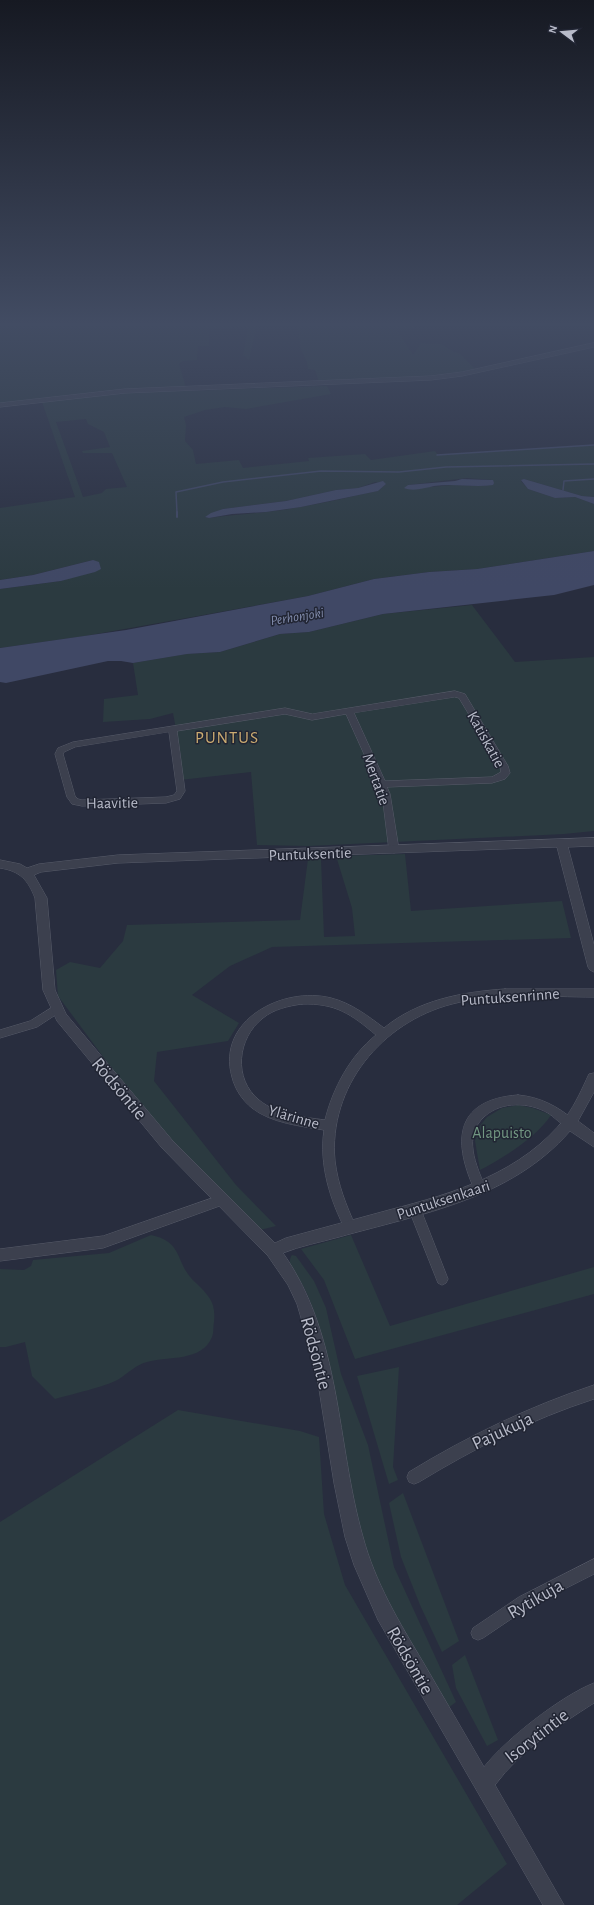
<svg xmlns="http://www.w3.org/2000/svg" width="594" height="1905" font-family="'Alegreya Sans',sans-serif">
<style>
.green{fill:#2b3a40;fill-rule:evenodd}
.water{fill:#404865}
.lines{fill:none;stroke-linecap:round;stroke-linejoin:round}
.stream-far1{stroke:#404865;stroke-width:1.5}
.stream{stroke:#404865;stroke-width:2}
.minor-casing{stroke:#575b69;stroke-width:1}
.tertiary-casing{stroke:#575b69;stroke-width:1}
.minor{fill:#3c404e;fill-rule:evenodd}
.tertiary{fill:#3c404e;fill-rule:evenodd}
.labels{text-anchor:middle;stroke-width:3;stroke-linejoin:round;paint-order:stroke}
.far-water-label{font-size:14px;font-style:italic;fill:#838dad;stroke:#212533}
.street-label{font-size:16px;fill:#b8bbc9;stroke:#212533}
.park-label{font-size:16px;fill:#729782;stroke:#212533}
.neighbourhood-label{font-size:17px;letter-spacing:1px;fill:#cbab71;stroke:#212533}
.near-street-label{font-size:19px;fill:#b8bbc9;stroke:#212533}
</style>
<rect width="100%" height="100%" fill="#282d3e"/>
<g class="green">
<path d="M0,322H288L257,325L249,360L243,355L248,329L247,327L209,329V346H198L197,360L183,361L179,364L187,391L327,386L331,394L246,409L225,407L205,410L184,417L186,425L185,441L193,450L196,464L239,460L243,468L309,461L308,458L365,454L371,460L435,451L438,455L594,445V497L582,496L524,479L521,481L528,489L555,498L575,497L594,504V551L477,569L429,572L374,579L308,596L198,616L85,636L0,648V589L61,581L72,577L93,560L33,575L0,580V508L75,497L42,402L51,397L0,403ZM86,419L88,424L104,432L110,447L82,451L83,453H112L127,487L106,489L102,493L83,497L56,422ZM467,478L493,480L485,486L453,485L406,489L408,485ZM375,482L386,484L378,491C352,496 326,503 300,507C270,513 239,514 209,518L205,517L223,509L286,501L336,490L358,488Z"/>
<path d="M299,322H438L414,324V329L397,330L413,355L421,343L441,344L454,352L459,353L476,370L413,378L319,382L315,370L308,369C308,361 304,357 302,351C298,342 299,331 299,322Z"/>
<path d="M472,605L515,662L594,657V831L564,834L309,846L257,845L251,772L180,780L178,763L181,756L173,713L150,719L103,722L104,699L138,695L133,663L186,654L220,652L280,634L309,632L383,614Z"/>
<path d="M405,854L411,911L562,901L571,938L272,947L230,966L192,995L239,1023L228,1041L157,1052L154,1081L236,1185L276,1226L260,1230L181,1151L130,1093L58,996L56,970L70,962L100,968L123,941L127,925L300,920L308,859H321L324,937L355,936L352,908L336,856Z"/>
<path d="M518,1105L533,1108L551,1115C537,1137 502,1159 480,1170L475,1141L479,1127L487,1117L502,1108Z"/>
<path d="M151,1235C185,1242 174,1264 196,1283C209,1296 216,1302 214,1322C213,1326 214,1333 212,1337C202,1362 168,1356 147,1362C136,1365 128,1373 119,1379C105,1387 72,1394 55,1399L32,1376L25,1342L6,1347H0V1269L24,1270L31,1266L33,1260L109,1253Z"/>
<path d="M351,1235L390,1326L594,1267V1294L355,1359L324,1280L301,1249Z"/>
<path d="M292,1255L296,1256L314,1281L326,1308L341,1374L368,1445L394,1567L456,1702L448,1708C420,1660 386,1611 368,1559C345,1490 342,1416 323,1346C318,1325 313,1303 302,1284C297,1275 285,1265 292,1255Z"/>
<path d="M399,1367L393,1467L398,1480L389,1484L357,1376Z"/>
<path d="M178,1410L300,1431L319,1437L324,1514L345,1585L507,1864L457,1905H0V1522Z"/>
<path d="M403,1493L459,1641L442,1652L420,1605L401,1557L389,1503Z"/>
<path d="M465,1655L498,1740L487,1746L456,1688L452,1665Z"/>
</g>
<g class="water">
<path d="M462,479L490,480H493L494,483L493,485C473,488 454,483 434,486C425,488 413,492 404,488L408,485L455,481Z"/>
<path d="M524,479L582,496L594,497V504L575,497L555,498L528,489L521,480Z"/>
<path d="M383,481L386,484L378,491L301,507L266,512L232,514L209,518L205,517L211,513L223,509L286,501L336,490L358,488Z"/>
<path d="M594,551V585L554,595L383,614L309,632L280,634L220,652L187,654L133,663L121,661H108L6,683L0,682V648L126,630L308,596L374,579L429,572L477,569Z"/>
<path d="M93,560L99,562L101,569L95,572L61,581L0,589V580L33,575Z"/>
</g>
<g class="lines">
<g class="stream-far1">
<path d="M437,455L594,445"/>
<path d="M563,490L564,481L594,479"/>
<path d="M177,513L176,492L223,482L321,471L399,472L446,467L594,464"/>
</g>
<path class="stream" d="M177,512V517"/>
<defs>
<g id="minor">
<path d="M584,322L594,323V327L585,323Z"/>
<path d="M594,343V347L462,376L431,380L125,393L0,407V403L125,389L431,376L462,372Z"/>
<path d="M455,691L465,694L508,766L510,773L505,779L492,783L387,787L390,794L399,850L394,853L389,850L382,794L346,714L312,720L285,714L177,731L185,791L180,799L166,803L82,806L72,804L67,797L55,754L58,748L73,742L285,708L312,714ZM455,697L459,698L500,766L501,772L492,777L385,781L354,713ZM169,732L177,791L174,795L166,797L82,800L78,799L75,796L63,754L64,752L75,747Z"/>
<path d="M505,989H594V997C547,997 498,992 452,1004C382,1022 328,1087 335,1161C338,1185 346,1205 356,1227L354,1231L350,1233L346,1231C330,1200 319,1165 324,1130C300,1126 271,1123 252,1108C242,1100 235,1089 232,1077C216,1020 283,986 331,998C351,1003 368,1016 384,1028C418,1000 462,992 505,989ZM302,1004C336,1003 351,1014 376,1035C350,1056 333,1088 325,1120C303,1117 277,1115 259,1100C233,1079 237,1038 263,1018C274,1009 288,1006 302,1004Z"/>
<path d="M56,1005L60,1006L61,1009L60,1012L37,1027L0,1038V1030L30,1021Z"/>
<path d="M518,1095C540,1097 557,1106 574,1120L576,1123L574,1126C565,1130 556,1118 548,1113C529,1102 502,1101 485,1116C462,1136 476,1165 486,1189L484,1193L480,1194L476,1193C453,1144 452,1100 518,1095Z"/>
<path d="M221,1195L225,1196L227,1200L225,1204L103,1248L0,1261V1249L103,1236Z"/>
<path d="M415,1205L419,1206L421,1210L448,1279L446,1283L442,1285L438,1283L409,1210L411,1206Z"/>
<path d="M594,1385V1399C532,1419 475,1448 419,1482L414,1484L409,1482L407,1477L409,1472C468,1436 528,1407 594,1385Z"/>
<path d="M594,1559V1574L529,1607L483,1638L478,1640L473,1638L471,1633L473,1628L519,1597Z"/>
</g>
<path id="tertiary" d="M594,838V846L568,847L594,945V972L590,970L588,967L557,847L118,863L41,872L34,875L47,898L55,990L66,1014L172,1140L275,1243L286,1238C320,1229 355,1219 389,1210C455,1193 522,1173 566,1117C576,1103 582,1089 589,1074L594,1073V1092L578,1121L594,1133V1147L570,1131C511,1199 421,1214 339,1237C321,1242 300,1246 283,1253C342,1337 336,1442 363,1537C375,1582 399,1622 423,1662C443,1697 464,1732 484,1767C506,1739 561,1696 594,1683V1703C558,1726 521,1750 495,1785L564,1905H543L378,1620L354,1565L345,1537L334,1483L319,1389L309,1345L297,1304L288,1285L268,1256L162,1148L57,1021L43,990L35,898C28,880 20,871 0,868V860L20,864L27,868L39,864L118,855Z"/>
</defs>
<use href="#minor" class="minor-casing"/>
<use href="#tertiary" class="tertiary-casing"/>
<use href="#minor" class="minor"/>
<use href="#tertiary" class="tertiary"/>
</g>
<linearGradient id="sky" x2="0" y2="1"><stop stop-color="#161922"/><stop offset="0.55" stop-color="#424c63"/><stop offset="1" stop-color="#424c63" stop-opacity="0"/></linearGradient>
<rect width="594" height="589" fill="url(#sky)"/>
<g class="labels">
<g class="far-water-label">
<text transform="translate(297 616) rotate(-9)" y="5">Perhonjoki</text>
</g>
<g class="street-label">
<text transform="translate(487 739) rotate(61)" y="6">Katiskatie</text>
<text transform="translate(377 779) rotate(70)" y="6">Mertatie</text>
<text transform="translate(112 802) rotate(-1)" y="6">Haavitie</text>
<text transform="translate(310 853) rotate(-2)" y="6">Puntuksentie</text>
<text transform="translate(510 996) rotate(-4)" y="6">Puntuksenrinne</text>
<text transform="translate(294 1116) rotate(16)" y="6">Ylärinne</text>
<text transform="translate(443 1199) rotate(-18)" y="6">Puntuksenkaari</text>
</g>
<g class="park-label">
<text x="502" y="1138">Alapuisto</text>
</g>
<g class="neighbourhood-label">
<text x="227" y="743">PUNTUS</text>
</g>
<g class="near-street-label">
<text transform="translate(120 1088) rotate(50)" y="7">Rödsöntie</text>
<text transform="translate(317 1353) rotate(75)" y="7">Rödsöntie</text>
<text transform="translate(502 1430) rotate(-25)" y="7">Pajukuja</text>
<text transform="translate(535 1598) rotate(-30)" y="7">Rytikuja</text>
<text transform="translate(411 1660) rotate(60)" y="7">Rödsöntie</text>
<text transform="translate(536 1735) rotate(-38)" y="7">Isorytintie</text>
</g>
</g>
<g transform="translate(562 32) rotate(286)" stroke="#212533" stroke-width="3" paint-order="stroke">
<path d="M0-3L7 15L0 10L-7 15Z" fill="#b8bbc9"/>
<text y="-6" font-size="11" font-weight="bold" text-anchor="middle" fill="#b8bbc9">N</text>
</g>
</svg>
